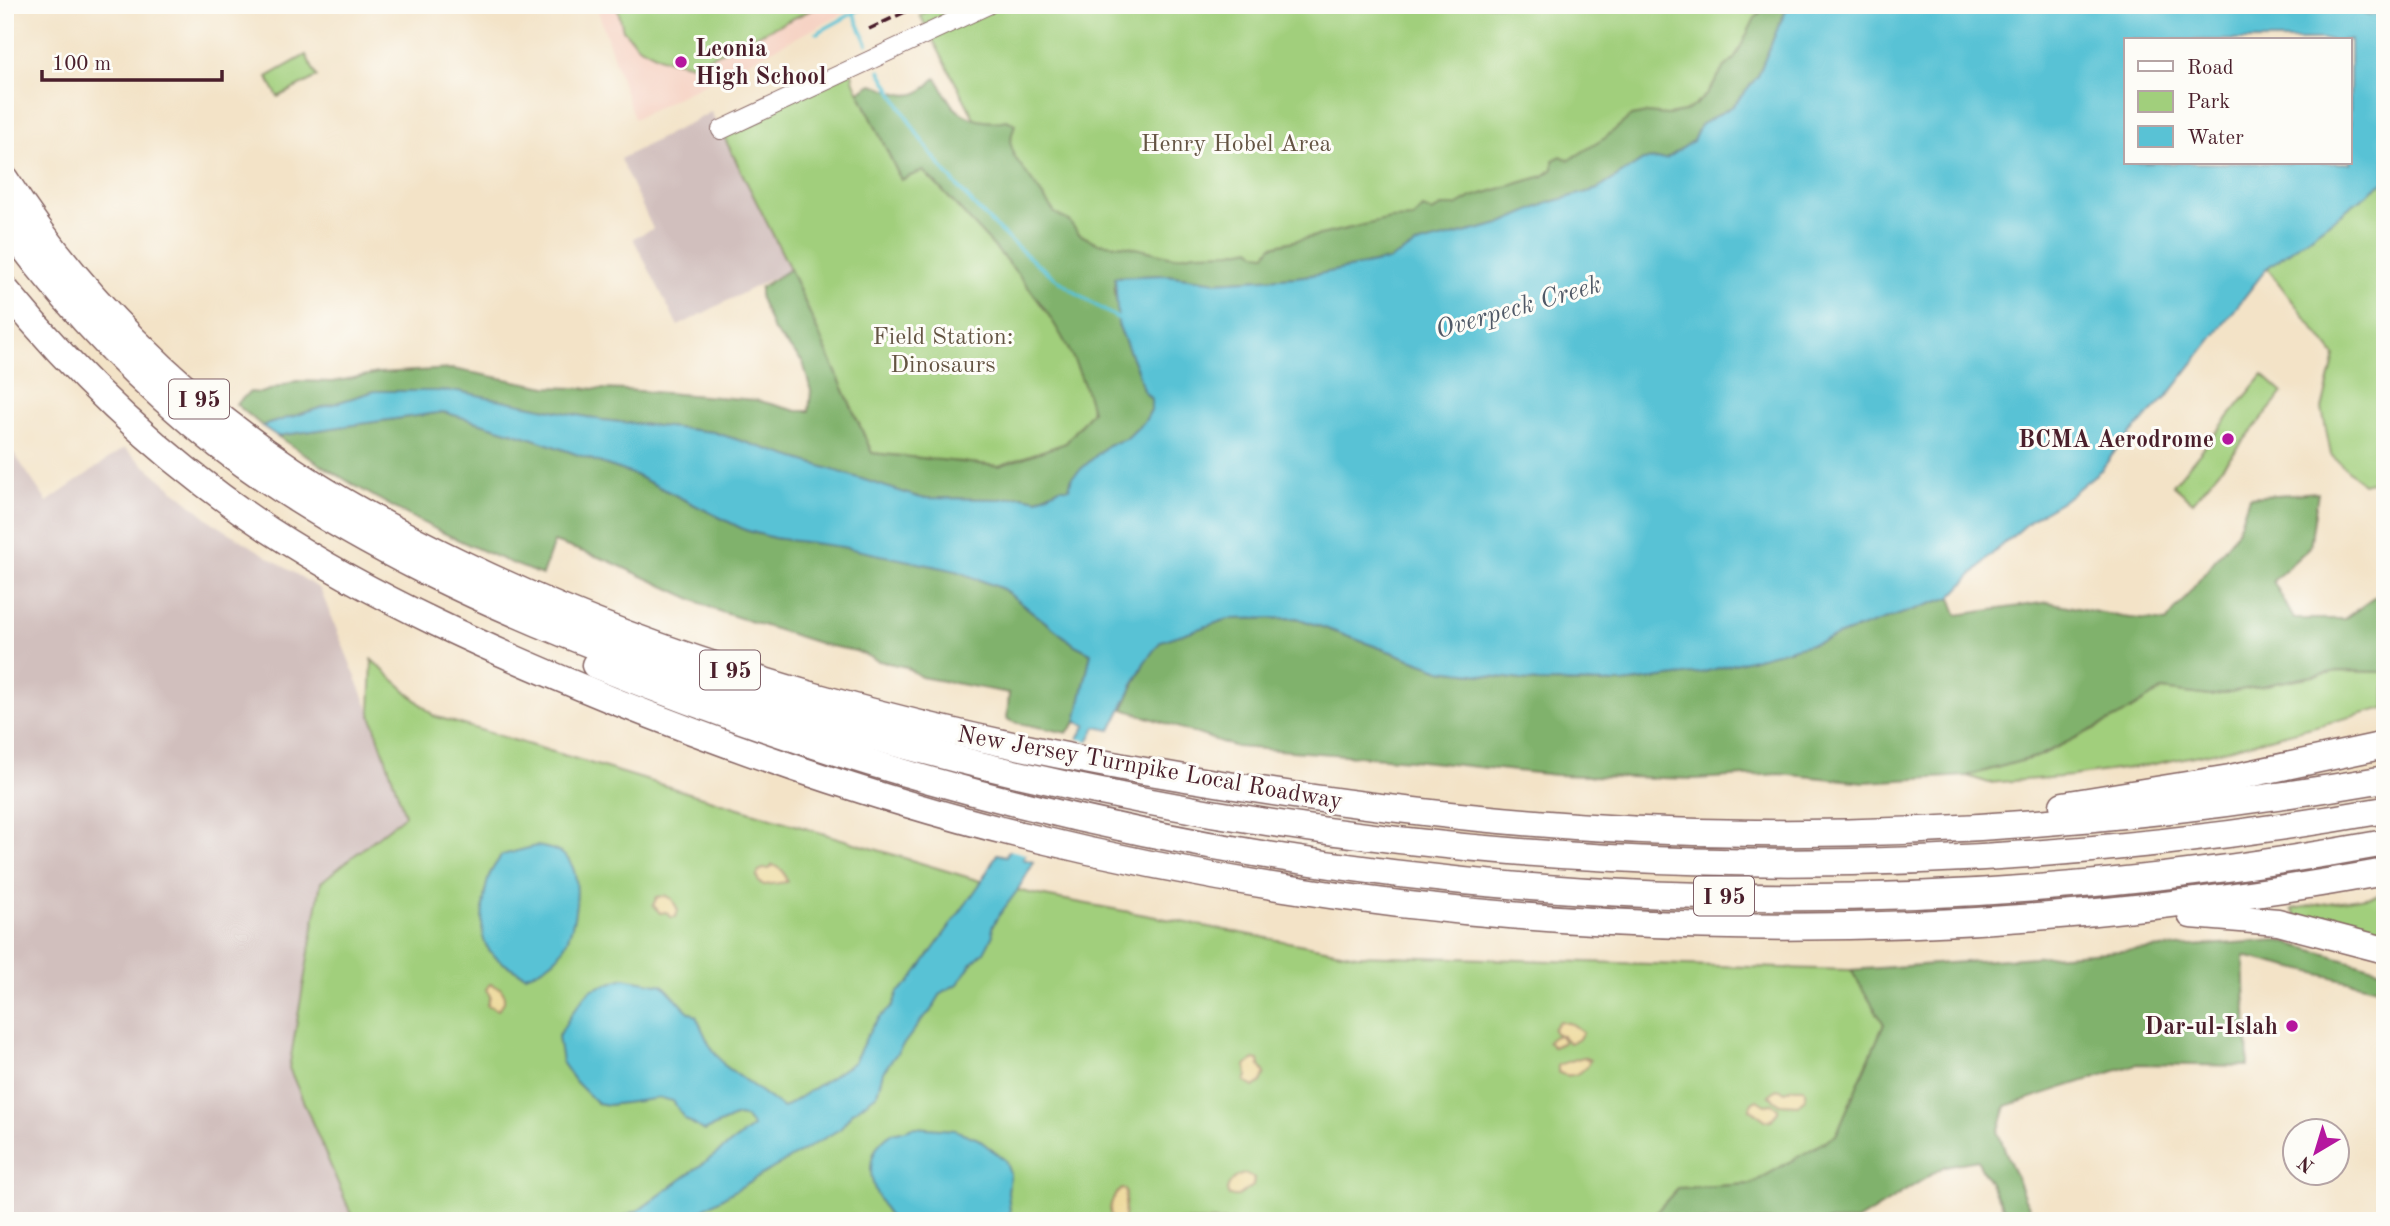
<svg xmlns="http://www.w3.org/2000/svg" width="2390" height="1226" font-family="'Old Standard TT',serif">
<style>
.built{fill:#f6d2c3}
.industrial{fill:#d1bfbd}
.green{fill:#a1cf7c;stroke:#767754;stroke-width:2}
.forest{fill:#80b26c;stroke:#65684c;stroke-width:2}
.sand{fill:#eeda9e;stroke:#9c7c64;stroke-width:2}
.water{fill:#59c2d5;stroke:#527080;stroke-width:2;fill-rule:evenodd}
.pier{fill:#f3e3c7}
.lines{fill:none;stroke-linecap:round;stroke-linejoin:round}
.stream{stroke:#59c2d5;stroke-width:3.5}
.tertiary-casing{stroke:#856462;stroke-width:20}
.motorway-casing{stroke:#856462;stroke-width:29}
.tertiary{stroke:#fff;stroke-width:18}
.motorway{stroke:#fff;stroke-width:26}
.rail{stroke:#4a1f2b;stroke-width:3.5;stroke-dasharray:10 5;stroke-linecap:butt}
.poi-dot{fill:#b5179e;stroke:#fdfcf7;stroke-width:2.5}
.labels{text-anchor:middle;stroke-width:6;stroke-linejoin:round;paint-order:stroke}
.shield{fill:#fdfcf7;stroke:#806168;stroke-width:2}
.shield-label{font-size:23px;font-weight:bold;fill:#4a1f2b}
.poi-label{font-size:24px;font-weight:bold;fill:#4a1f2b;stroke:#fdfcf7;text-anchor:end}
.park-label{font-size:24px;fill:#645443;stroke:#fdfcf7}
.street-label{font-size:24px;fill:#4a1f2b;stroke:#fdfcf7}
.water-label{font-size:26px;font-style:italic;fill:#4f5866;stroke:#fdfcf7}
</style>
<rect width="100%" height="100%" fill="#fdfcf7"/>
<filter id="ink" filterUnits="userSpaceOnUse"><feTurbulence type="fractalNoise" baseFrequency=".0143" numOctaves="2"/><feDisplacementMap in="SourceGraphic" scale="14" xChannelSelector="R" yChannelSelector="G"/><feConvolveMatrix kernelMatrix="1 2 1 2 8 2 1 2 1" color-interpolation-filters="sRGB"/></filter>
<filter id="wash" filterUnits="userSpaceOnUse"><feTurbulence type="fractalNoise" baseFrequency=".00686" numOctaves="4" result="noise"/><feDisplacementMap in="SourceGraphic" scale="28" xChannelSelector="R" yChannelSelector="G"/><feGaussianBlur stdDeviation="1.57" result="paint"/><feColorMatrix in="noise" values="0 0 0 0 0 0 0 0 0 0 0 0 0 0 0 0 0 1.4 0 .05"/><feComposite in="paint" operator="in"/></filter>
<g filter="url(#wash)">
<rect width="100%" height="100%" fill="#f3e3c7"/>
<path class="built" d="M596,5H861L634,119Z"/>
<g class="industrial">
<path d="M711,112L790,269L678,326L633,238L653,229L620,159Z"/>
<path d="M5,440L47,502L124,448L212,522L320,589L370,712L405,815L321,882L354,1221H5Z"/>
</g>
<g class="green">
<path d="M617,5H822L693,65L661,58L638,46L623,30Z"/>
<path d="M940,5H1789L1700,125L1666,159L1192,278L1068,233L974,118L920,15Z"/>
<path d="M306,55L317,77L278,97L267,77Z"/>
<path d="M851,69L854,82L901,180L922,170C941,188 957,207 975,225C1027,281 1073,335 1092,411L1066,443L999,466L872,453L790,269L721,131Z"/>
<path d="M2385,181V479L2363,484L2331,455L2322,409L2335,356L2267,268Z"/>
<path d="M2263,375L2283,393L2193,502L2173,485Z"/>
<path d="M372,660L434,716L987,883L1034,894L1357,955L1851,970L1884,1024L1837,1135L1751,1184L1678,1188L1648,1221H354L289,1068L321,882L405,815L370,712Z"/>
<path d="M2338,671L2385,672V708L2224,750L2144,766L2072,776L1989,783L1967,776L2039,756L2122,715L2162,690L2210,696Z"/>
<path d="M2385,894V937L2361,930L2299,921L2292,909Z"/>
</g>
<g class="forest">
<path d="M1766,5H1789L1779,25L1758,76L1733,106L1700,125L1693,141L1666,159L1643,160L1598,189L1548,203L1500,224L1416,245L1389,260L1324,273L1297,277L1216,282L1166,275L1115,277L1114,293L1119,307L1118,324L1138,372L1143,390L1151,399V410L1145,421L1126,439L1108,445L1073,477L1069,488H1060L1038,499L1021,496L1000,499L921,498L713,432L602,420L457,391H375L262,426L236,404L250,392L261,393L296,381L333,382L378,373L453,369L547,387L626,390L756,400L797,411H809L811,391L803,362L773,330L760,298V288L790,269L872,453L999,466L1066,443L1092,411C1073,336 1027,281 975,226C957,207 941,188 923,171L901,180L859,92L872,84C889,88 906,102 923,90C928,87 931,81 936,78C942,86 947,100 954,107C968,121 990,124 1007,120L1015,124L1010,141L1014,156L1055,213L1069,221L1079,234L1097,243L1128,246L1173,257L1195,253L1232,252L1251,248L1256,253L1266,254L1272,246L1390,219L1413,218L1423,208L1432,212L1443,206H1456L1472,197L1543,176L1553,169V160L1561,156L1569,160L1605,138L1631,116L1647,113L1668,115L1683,112L1695,105L1707,94L1723,69L1735,58L1755,18Z"/>
<path d="M444,412L528,437L635,475L745,530L774,538L842,546L957,571L1003,589L1075,645L1091,653L1076,722L1067,733L1013,722L1007,719L1009,693L921,677L906,667L879,661L856,651L825,645L718,611L607,560L554,542L542,575C448,540 360,493 277,436Z"/>
<path d="M2318,492L2310,547L2273,581L2294,619H2344L2385,590V672L2338,671L2210,696L2162,690L2122,715L2039,756L1967,776L1865,782L1780,774L1695,779L1555,775L1411,760L1236,747L1123,709L1144,663L1161,641L1228,619L1297,618L1441,670L1538,682L1622,683L1700,673L1822,641L1951,597L1957,615L2048,602L2122,617L2166,622L2237,532L2249,497Z"/>
<path d="M2277,940L2385,971V990L2244,956L2248,1066L2137,1064L2006,1106L1998,1133L2025,1199L2037,1221H2011L1977,1160L1945,1166L1857,1221H1648L1678,1188L1751,1184L1836,1135L1884,1024L1851,970Z"/>
</g>
<g class="sand">
<path d="M773,865L783,871L787,882L764,885L759,882L757,877C757,870 763,868 769,869Z"/>
<path d="M666,896L672,899L678,910L676,917H671L666,912L660,913L653,905L657,897Z"/>
<path d="M490,984L500,988L504,994V1002L498,1010L487,1005L490,996L486,989Z"/>
<path d="M1559,1021L1572,1024L1583,1032L1578,1040L1569,1043L1562,1035H1560L1564,1042L1553,1047L1548,1042L1552,1037L1559,1035L1554,1032L1553,1029Z"/>
<path d="M1583,1057L1590,1060C1585,1073 1570,1080 1558,1072V1065Z"/>
<path d="M1254,1059L1259,1060L1260,1066L1265,1073L1261,1082L1254,1087L1245,1081L1247,1076L1246,1066Z"/>
<path d="M1793,1088H1803L1806,1092L1805,1099L1798,1105L1780,1104L1769,1095L1777,1089L1786,1092Z"/>
<path d="M1757,1100L1765,1105L1772,1104L1778,1108V1112L1771,1120L1767,1121L1750,1109L1752,1103Z"/>
<path d="M1245,1174L1254,1178L1253,1186L1238,1196H1229L1227,1191C1228,1183 1237,1175 1245,1174Z"/>
<path d="M1122,1189L1125,1190L1126,1193L1124,1218L1122,1221H1112C1107,1210 1112,1195 1122,1189Z"/>
</g>
<g class="water">
<path d="M1789,5H2352L2367,14L2385,16V181L2267,268L2166,398L2118,447L2102,469L2064,500L2035,517L1992,554L1951,597L1822,641L1700,673L1622,683L1538,682L1441,670L1297,618L1228,619L1161,641L1144,663L1111,730L1096,727L1023,859L1034,862L1017,891L997,918L992,927L993,935L984,952L971,964L958,984L942,992L930,1012L924,1017L883,1072L877,1094L852,1113L840,1129L683,1221H612L639,1210L753,1127L745,1117L737,1116L704,1131L684,1118L673,1101L661,1098L609,1105L597,1103L576,1082L562,1062L558,1037L572,1013L590,990L624,978L663,985L688,1011L696,1016L709,1044L724,1065L783,1108L854,1062L871,1028L880,1017L892,1007L898,992L909,983L980,884L997,854L1006,856L1086,725L1076,722L1091,653L1075,645L1003,589L957,571L842,547L774,538L745,530L635,475L528,437L444,412L277,436L262,426L375,391H457L602,420L713,432L921,498L1000,499L1021,496L1038,499L1060,488H1069L1072,477L1108,445L1126,439L1145,421L1151,410V399L1143,390L1138,372L1118,324L1115,277L1166,275L1216,282L1297,277L1324,273L1389,260L1416,245L1500,224L1548,203L1598,189L1643,160L1666,159L1693,141L1700,125L1733,106L1758,76L1779,25ZM2126,40H2350V163H2126Z"/>
<path d="M536,846C548,848 564,851 570,862C583,883 575,926 564,947C557,961 540,971 525,975C511,968 493,959 486,945C478,931 484,889 490,874C493,867 498,861 502,855Z"/>
<path d="M913,1127L955,1130L978,1139L1005,1160L1010,1174L1008,1192L1011,1221H892C878,1200 863,1174 876,1149C879,1143 886,1136 892,1133C899,1131 906,1131 913,1127Z"/>
</g>
<path class="pier" d="M1074,738L1092,742L1029,855L1006,849Z"/>
<g class="lines">
<g class="stream">
<path d="M854,14L867,44"/>
<path d="M817,33L868,5"/>
<path d="M880,71C894,94 907,119 922,141C973,213 1043,278 1121,320"/>
</g>
</g>
</g>
<g filter="url(#ink)">
<g class="lines">
<defs>
<path id="tertiary" d="M721,130L988,5"/>
<g id="motorway">
<path d="M5,179C79,295 179,394 293,470C347,506 405,536 463,564C692,675 941,737 1191,779C1378,810 1566,832 1756,833C1967,835 2176,815 2385,779"/>
<path d="M5,223C66,307 137,381 218,445C283,495 353,535 426,572C557,637 694,686 834,726C1342,873 1864,902 2385,810"/>
<path d="M5,289C81,382 169,464 269,530C375,599 495,652 612,700C747,754 885,802 1025,836C1469,945 1936,954 2385,872"/>
<path d="M595,665C705,709 818,749 933,781C1402,913 1905,931 2385,843"/>
<path d="M2063,805L2230,778L2385,745"/>
<path d="M2191,915L2278,922L2385,950"/>
</g>
</defs>
<use href="#tertiary" class="tertiary-casing"/>
<use href="#motorway" class="motorway-casing"/>
<use href="#tertiary" class="tertiary"/>
<use href="#motorway" class="motorway"/>
<path class="rail" d="M869,29L920,5"/>
</g>
</g>
<g class="poi-dot">
<circle cx="681" cy="62" r="7"/>
<circle cx="2228" cy="439" r="7"/>
<circle cx="2292" cy="1026" r="7"/>
</g>
<g class="labels">
<g class="shield">
<rect x="169" y="379.5" width="60" height="39" rx="5"/>
<rect x="700" y="650.5" width="60" height="39" rx="5"/>
<rect x="1694" y="876.5" width="60" height="39" rx="5"/>
</g>
<g class="shield-label">
<text x="199" y="407">I 95</text>
<text x="730" y="678">I 95</text>
<text x="1724" y="904">I 95</text>
</g>
<g class="poi-label">
<text x="695" y="56" text-anchor="start">Leonia<tspan x="695" dy="28">High School</tspan></text>
<text x="2214" y="447">BCMA Aerodrome</text>
<text x="2278" y="1034">Dar-ul-Islah</text>
</g>
<g class="park-label">
<text x="1236" y="151">Henry Hobel Area</text>
<text x="943" y="344">Field Station:<tspan x="943" dy="28">Dinosaurs</tspan></text>
</g>
<g class="street-label">
<text transform="translate(1150 767) rotate(10)" y="8">New Jersey Turnpike Local Roadway</text>
</g>
<g class="water-label">
<text transform="translate(1518 306) rotate(-16)" y="9">Overpeck Creek</text>
</g>
</g>
<rect width="2390" height="1226" fill="none" stroke="#fdfcf7" stroke-width="28"/>
<rect x="2124" y="38" width="228" height="126" fill="#fdfcf7" stroke="#b5a4a5" stroke-width="2"/>
<rect x="2138" y="61" width="35" height="10" fill="#ffffff" stroke="#b5a4a5" stroke-width="2"/>
<text x="2187" y="74" font-size="21" fill="#4a1f2b">Road</text>
<rect x="2138" y="91" width="35" height="21" fill="#a1cf7c" stroke="#b5a4a5" stroke-width="2"/>
<text x="2187" y="108" font-size="21" fill="#4a1f2b">Park</text>
<rect x="2138" y="126" width="35" height="21" fill="#59c2d5" stroke="#b5a4a5" stroke-width="2"/>
<text x="2187" y="144" font-size="21" fill="#4a1f2b">Water</text>
<g transform="translate(2316 1152) rotate(218)"><circle r="33" fill="#fdfcf7" stroke="#b5a4a5" stroke-width="2"/>
<path d="M0-5L12 26L0 18L-12 26Z" fill="#b5179e"/>
<text y="-10" font-size="19" font-weight="bold" text-anchor="middle" fill="#4a1f2b">N</text>
</g>
<path d="M42 70v10h180v-10" fill="none" stroke="#4a1f2b" stroke-width="3.5"/>
<text x="52" y="70" font-size="21" fill="#4a1f2b" stroke="#fdfcf7" stroke-width="5" paint-order="stroke">100 m</text>
</svg>
